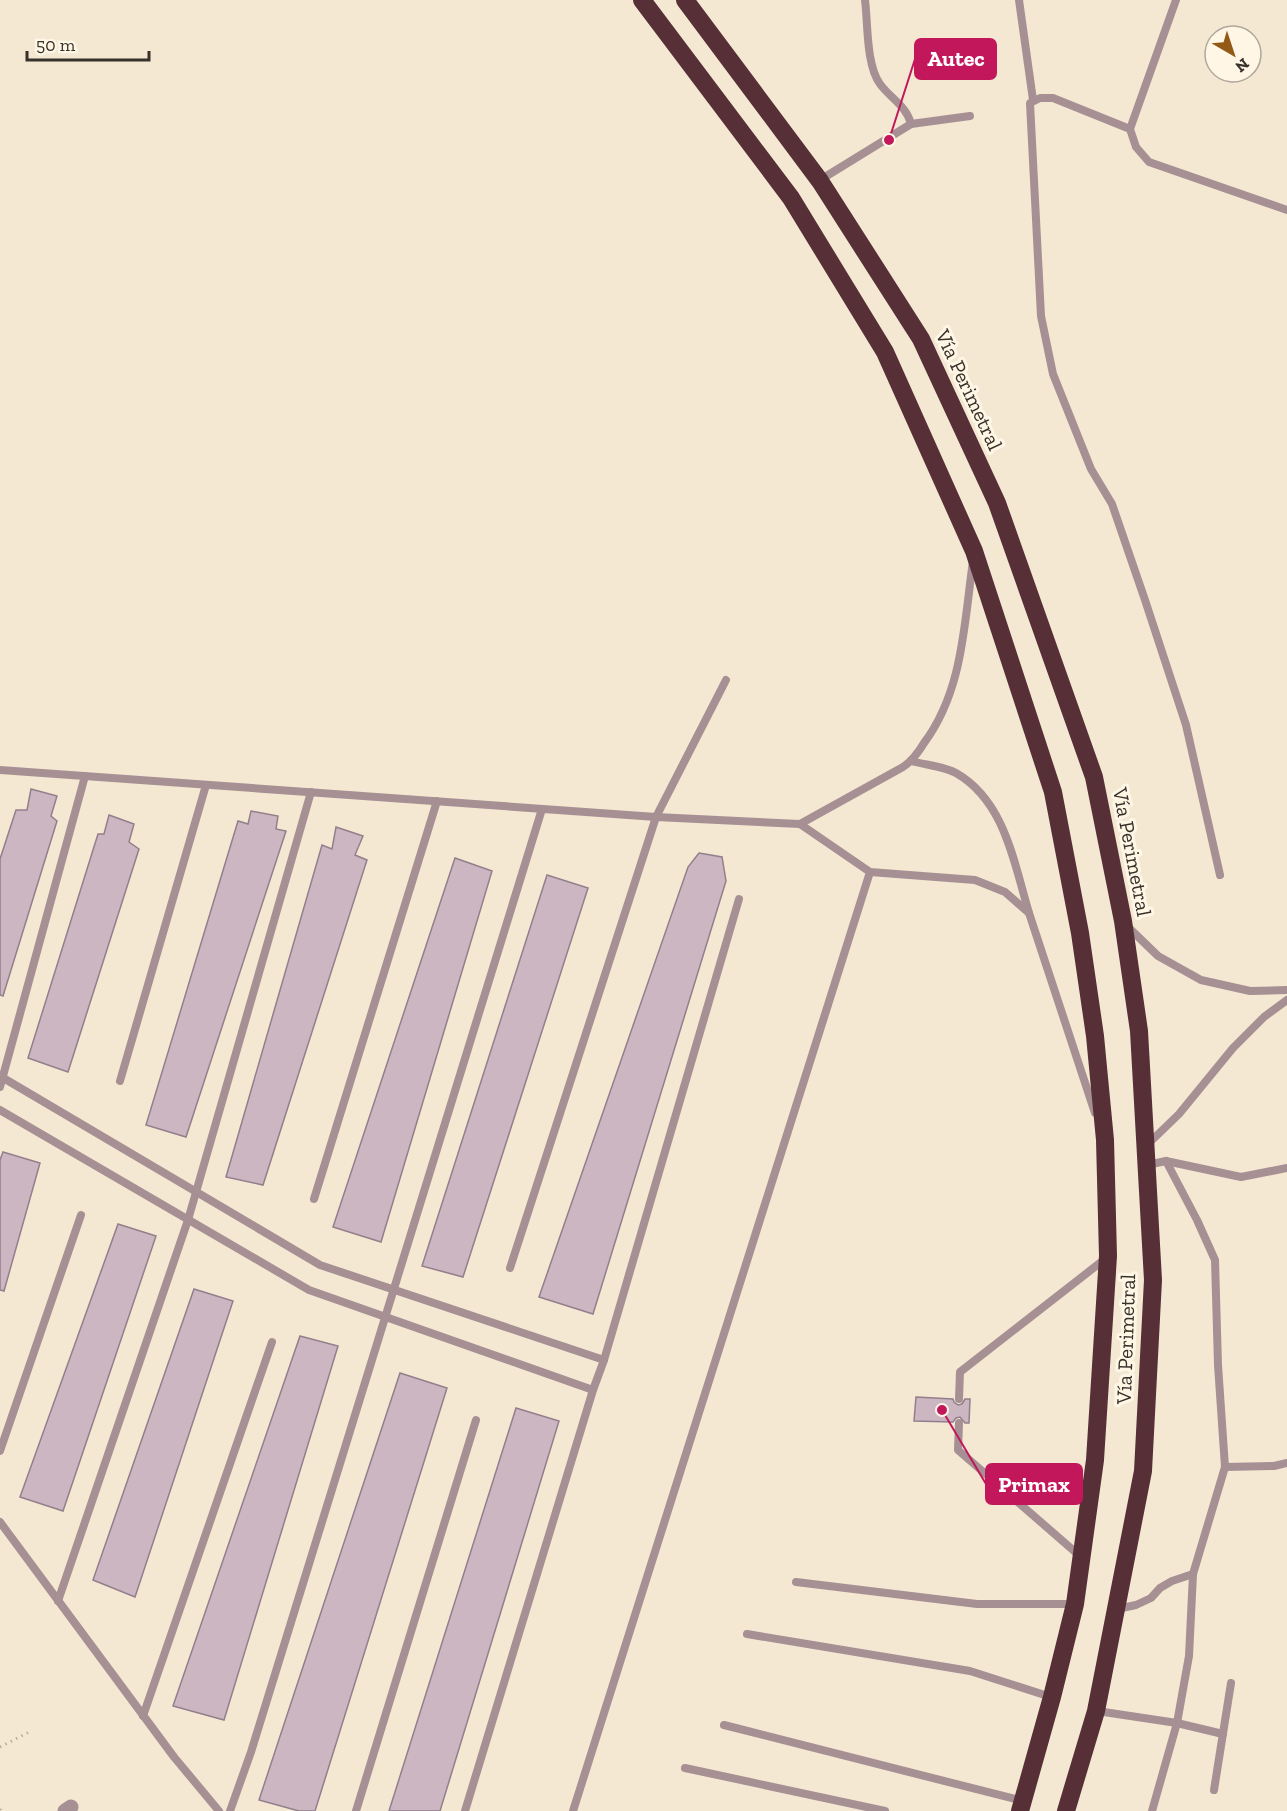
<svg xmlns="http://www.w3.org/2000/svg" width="1287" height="1811" font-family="'Zilla Slab',serif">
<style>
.building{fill:#cbb6c2;stroke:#937f8b;stroke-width:1.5}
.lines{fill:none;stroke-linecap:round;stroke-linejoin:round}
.path{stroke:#bab09f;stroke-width:3;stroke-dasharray:1.5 4.5;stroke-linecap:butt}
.lane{stroke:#a69094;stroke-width:8}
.street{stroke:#a69094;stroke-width:15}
.highway{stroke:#562f37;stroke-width:18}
.labels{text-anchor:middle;stroke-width:6;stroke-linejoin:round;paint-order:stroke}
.street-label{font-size:21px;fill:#363129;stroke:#fff6e5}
.leader{fill:none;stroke:#c2185b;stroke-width:2}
.callout-dot{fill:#c2185b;stroke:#fff6e5;stroke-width:2}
.callout{fill:#c2185b;stroke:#c2185b;stroke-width:2}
.callout-label{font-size:22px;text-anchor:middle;font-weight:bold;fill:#fff}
</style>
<rect width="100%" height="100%" fill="#f4e8d3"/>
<g class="building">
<path d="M31,789L57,796L51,816L57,821L3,996L0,995V859L16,810H27Z"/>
<path d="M251,811L278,816L276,829L286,831L186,1137L146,1125L238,821L248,824Z"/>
<path d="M109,815L134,824L129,842L139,849L68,1072L28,1058L98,834H104Z"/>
<path d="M336,827L363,836L355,855L367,860L263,1185L226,1177L322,845L332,849Z"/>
<path d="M699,853L722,857L726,881L593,1314L539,1297L688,867Z"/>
<path d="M455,858L492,871L381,1242L333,1227Z"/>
<path d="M547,875L588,888L463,1277L422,1266Z"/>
<path d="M3,1152L40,1163L4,1291L0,1290V1160Z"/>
<path d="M118,1224L156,1236L63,1511L20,1497Z"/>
<path d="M194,1289L233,1301L135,1597L93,1580Z"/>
<path d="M300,1336L338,1346L224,1720L173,1706Z"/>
<path d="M400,1373L447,1388L315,1811H299L259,1800Z"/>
<path d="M916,1397L953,1399L954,1402L958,1405L962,1404L965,1399H970L969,1423H965L960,1417L956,1418L953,1422L914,1421Z"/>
<path d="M516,1408L559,1421L440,1811H389Z"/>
</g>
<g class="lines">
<g class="path">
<path d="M0,1747L31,1731"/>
<path d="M0,1809L1,1811"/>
</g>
<g class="lane">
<path d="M1019,0L1033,100"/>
<path d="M1176,0L1130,129L1136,147L1149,162L1287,210"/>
<path d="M911,124L970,116"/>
<path d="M1130,129L1053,98H1040L1030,103L1041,316L1053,374L1091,469L1112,504L1145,600L1186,725L1220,875"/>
<path d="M820,180L911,124C906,105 891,99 880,84C866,65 868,23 865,0"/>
<path d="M911,761C925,765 944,766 956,773C1005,801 1014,863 1029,913"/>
<path d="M0,770L656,817L800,824L870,872L975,880L1005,892L1029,913L1095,1113"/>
<path d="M800,824L903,767C912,761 918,753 924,743C963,691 964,624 973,561"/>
<path d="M1128,927L1158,956L1201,980L1250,991L1287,990"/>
<path d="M0,1076L320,1265L604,1360"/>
<path d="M120,1081L206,785"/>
<path d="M0,1087L85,776"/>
<path d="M0,1110L309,1290L593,1390"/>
<path d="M1147,1145L1179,1114L1233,1048L1264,1017L1287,1000"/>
<path d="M1166,1161L1197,1220L1215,1260L1218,1365L1225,1467L1274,1466L1287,1463"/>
<path d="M1147,1165L1166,1161L1241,1177L1287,1168"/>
<path d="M314,1199L437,801"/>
<path d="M510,1268L656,817L726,680"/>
<path d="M959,1399L960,1372L1105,1259"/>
<path d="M959,1423L958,1450L1081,1557"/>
<path d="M0,1451L81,1215"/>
<path d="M0,1522L174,1757L219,1811"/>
<path d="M796,1582L977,1604H1074"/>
<path d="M58,1601L188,1220L311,792"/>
<path d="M1117,1609L1136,1605L1151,1598L1160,1588L1172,1581L1193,1574"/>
<path d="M747,1634L970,1671L1051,1697"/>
<path d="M1097,1711L1177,1723L1223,1734"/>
<path d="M143,1716L272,1342"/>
<path d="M724,1725L1023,1801"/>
<path d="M685,1768L885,1811"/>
<path d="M1214,1790L1231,1683"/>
<path d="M230,1811L251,1752L542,809"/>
<path d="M356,1811L476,1420"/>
<path d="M465,1811L593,1390L604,1360L739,899"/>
<path d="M573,1811L870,872"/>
<path d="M1152,1811L1177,1723L1189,1656L1193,1574L1225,1467"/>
</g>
<path class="street" d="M65,1811L71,1807"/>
<g class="highway">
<path d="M642,0L791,198L885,352L974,551L1053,792L1080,933L1095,1036L1105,1140L1108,1256L1095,1460L1075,1604L1052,1697L1020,1811"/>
<path d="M685,0L820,181L921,339L997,503L1094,777L1123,921L1139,1031L1153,1280L1143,1471L1096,1711L1066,1811"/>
</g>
</g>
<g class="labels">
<g class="street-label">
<text transform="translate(969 390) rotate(65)" y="7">Vía Perimetral</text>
<text transform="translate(1132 852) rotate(79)" y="7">Vía Perimetral</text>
<text transform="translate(1126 1339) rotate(-88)" y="7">Vía Perimetral</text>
</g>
</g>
<path class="leader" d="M889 140L915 59M942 1410L986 1484"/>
<g class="callout-dot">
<circle cx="889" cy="140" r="6"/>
<circle cx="942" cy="1410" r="6"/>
</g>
<g class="callout">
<rect x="915" y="39" width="81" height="40" rx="6"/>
<rect x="986" y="1464" width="96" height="40" rx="6"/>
</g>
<g class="callout-label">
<text x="956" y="66">Autec</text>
<text x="1034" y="1492">Primax</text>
</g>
<g transform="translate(1233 54) rotate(141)"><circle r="28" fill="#fff6e5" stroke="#afa79a" stroke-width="1.5"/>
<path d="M0-4.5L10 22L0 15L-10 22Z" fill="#935916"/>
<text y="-9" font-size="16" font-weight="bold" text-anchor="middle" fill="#363129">N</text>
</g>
<path d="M27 51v9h122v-9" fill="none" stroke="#363129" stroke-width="3"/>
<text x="36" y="51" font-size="18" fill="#363129" stroke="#fff6e5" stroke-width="4.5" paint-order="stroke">50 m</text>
</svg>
